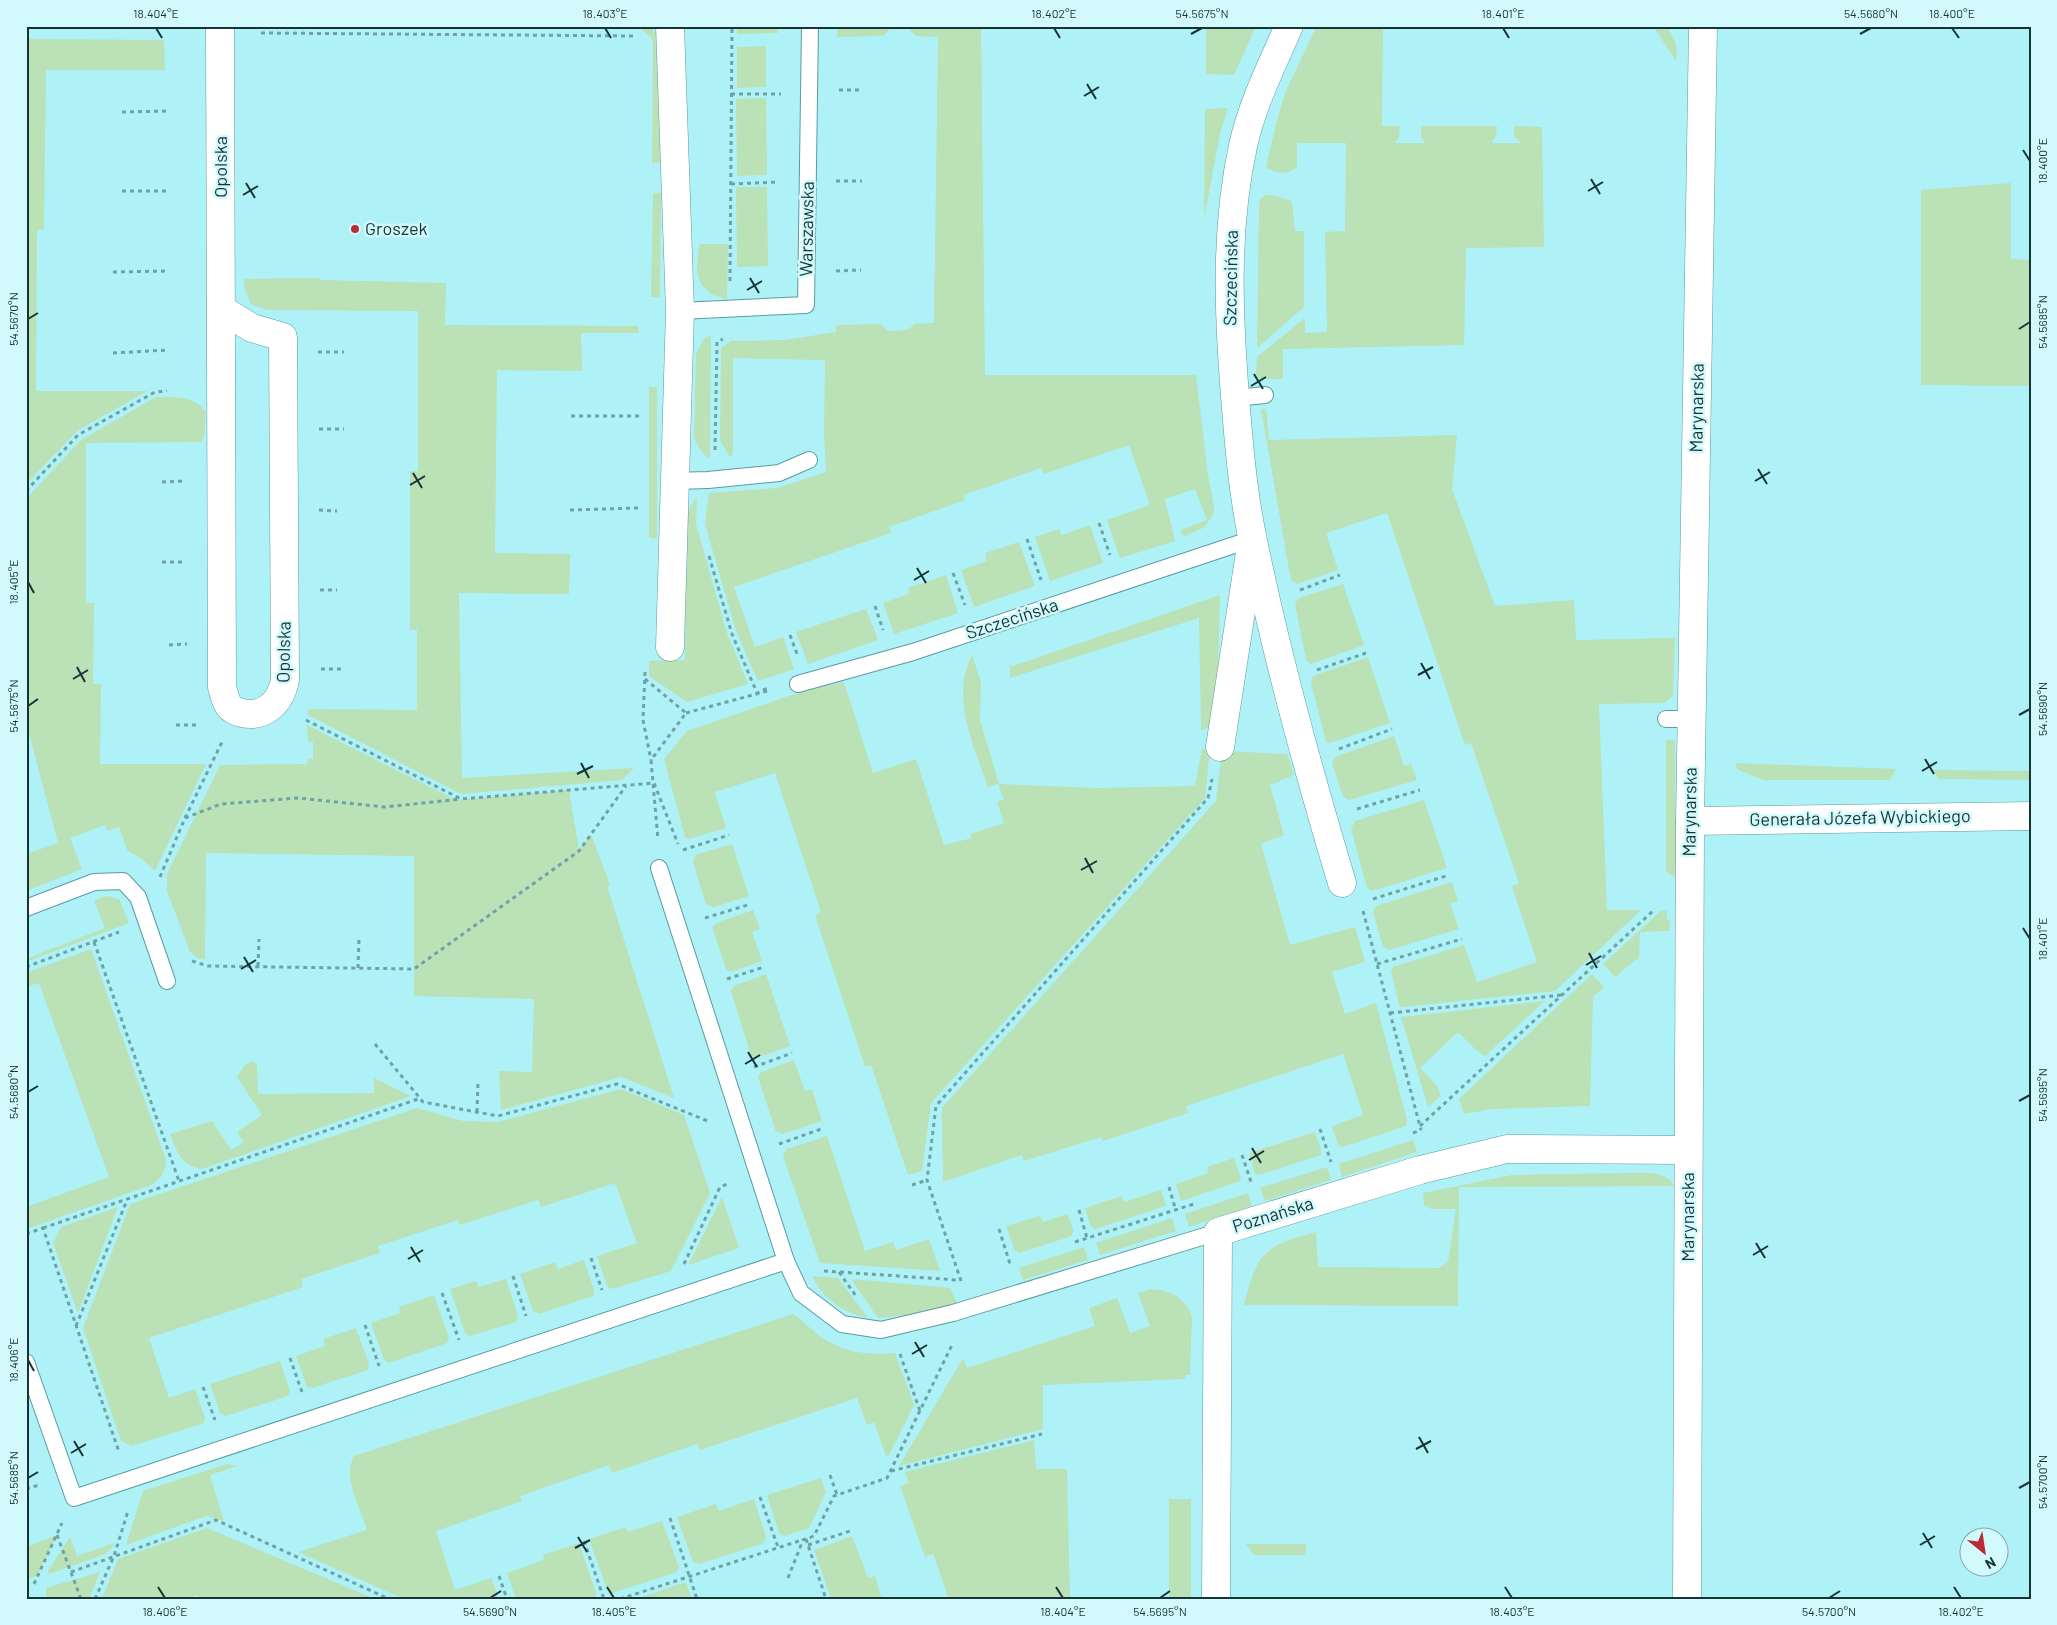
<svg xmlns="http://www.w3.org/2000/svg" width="2057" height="1625" font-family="Barlow,sans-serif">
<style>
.green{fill:#bbe1b6}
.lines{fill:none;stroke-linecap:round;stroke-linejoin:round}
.lane-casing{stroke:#5a9ba1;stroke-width:18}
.street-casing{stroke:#5a9ba1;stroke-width:29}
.path{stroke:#6fa2a6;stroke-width:3;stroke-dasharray:4 4;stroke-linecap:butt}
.lane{stroke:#fff;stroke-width:16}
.street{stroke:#fff;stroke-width:28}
.ticks{fill:none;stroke:#173335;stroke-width:2}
.poi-dot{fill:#bb2a36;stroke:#d2fafd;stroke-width:2}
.labels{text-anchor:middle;stroke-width:5;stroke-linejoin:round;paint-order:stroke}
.street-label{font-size:18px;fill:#173335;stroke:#d2fafd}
.poi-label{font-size:18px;fill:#173335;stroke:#d2fafd;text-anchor:start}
.neatline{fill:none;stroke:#173335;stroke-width:2}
.ticks-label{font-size:12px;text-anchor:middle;fill:#173335}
</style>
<rect width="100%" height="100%" fill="#aef2f7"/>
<g class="green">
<path d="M641,26H649L656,33L660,40L662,162L652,163L653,44L652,38L641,29Z"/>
<path d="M737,26H778V33L737,34Z"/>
<path d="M837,26H981L985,375H1196L1208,475L1214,506L1213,514L1205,527L1183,537L1181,530L1207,520L1195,489L1165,499L1175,541L1120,558L1107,520L1150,505L1129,445L1044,474L1041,468L964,495L965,500L889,527L891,533L734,587L755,647L783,637L794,669L758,681L736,631L705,524L709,493L777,488L826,472L824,433L825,360L733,358V455L729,456L720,440L721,348L731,341L785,340L836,332V325L881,324L888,331L907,330L915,324L934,323L938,37L916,36L909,29H890L883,36L837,37Z"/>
<path d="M1206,26H1256L1234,75L1206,74Z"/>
<path d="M1317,26H1383L1382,126H1400L1399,137L1395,143H1426L1421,138V126H1497L1496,135L1492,143H1521L1514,136V126L1542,127L1544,247L1466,248L1464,345L1283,349V379H1260L1256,375L1257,357L1305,318V333L1327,332L1325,232L1345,231L1346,143H1297V167C1288,175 1275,174 1266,167L1278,116L1287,88Z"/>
<path d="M1653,26H1666C1675,39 1678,46 1676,61Z"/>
<path d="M26,39L164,40L165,70H46L44,229L37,230L36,391H147L77,431L26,484Z"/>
<path d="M766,46V87L737,88V47Z"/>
<path d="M766,98L767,175L737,176L736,99Z"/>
<path d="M1228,108L1220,134L1204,219L1205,109Z"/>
<path d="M2011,183V259L2031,260V386L1921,385V190Z"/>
<path d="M736,187H767L768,266L737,267Z"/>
<path d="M653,193H661L660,297H651Z"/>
<path d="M1265,195H1272L1292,201L1295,231H1304V307L1257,348L1259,208L1260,199Z"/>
<path d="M700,244H728L727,299C707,295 696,284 697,264C698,257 698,250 700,244Z"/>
<path d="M319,278L320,280L446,283L445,325L638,326L639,333H581L582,371L497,370L495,553L570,554L569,594L459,593L462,778L634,768L622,780L461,794L308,715V709L417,710V630H410V471H418V311L267,310L251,304L244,287V279Z"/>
<path d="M711,335L710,459C701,453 697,446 694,436L696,354L704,339Z"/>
<rect x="649" y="387" width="8" height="151"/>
<path d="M156,397C175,397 194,395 206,412L204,437L201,442L86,443V603H94L93,684H101L100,764H206L155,871L142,859L127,850L119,827L108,831L105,825L70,838L82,869L26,891V854L58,843L26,722V499L81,440Z"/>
<path d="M1261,409H1266L1269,440L1457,435L1452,489L1495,606L1574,600L1576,640L1675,638L1673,696L1664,703L1599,704L1607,910H1641L1555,991L1402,1007L1399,1005L1391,971L1393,967L1464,945L1477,982L1537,962L1512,886L1519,883L1471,743L1465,745L1387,513L1326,533L1338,570L1297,584L1291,581Z"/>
<path d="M697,498L696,524L727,633L748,684L687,702L649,676V661L685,660L686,519L692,503Z"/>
<path d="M1090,525L1103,563L1050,581L1035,537L1059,529L1062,535Z"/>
<path d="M1019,542L1035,586L974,607L961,570L987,561L985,553Z"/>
<path d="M946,575L958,613L894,634L883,603L909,594L908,588Z"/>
<path d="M1343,584L1364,645L1311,664L1306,660L1295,604L1299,598Z"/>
<path d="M1220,595L1217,707L1209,727L1201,731L1199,618L1010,678V667Z"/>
<path d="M866,609L878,640L808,664L796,632Z"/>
<path d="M972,655L981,682L980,720L999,784L1098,788L1195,786L1202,749L1210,750L1205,798L931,1103L922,1171L908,1175L871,1065L865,1067L815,915L821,912L775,773L715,792L726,828L689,839L685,837L664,759L687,731L809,689L844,682L873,773L916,759L944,845L972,838L970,834L1004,823L997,802L1004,799L998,784L988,787C974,746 950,698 972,655Z"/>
<path d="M1368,657L1390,723L1330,743L1326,742L1311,683L1313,676Z"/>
<path d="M307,725L456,800L569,790L579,850L591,834L610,885L607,886L674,1098L621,1077L501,1110L499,1071L532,1072L534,999L414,996V856L206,853L205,960L198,958L190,952L167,891V874L220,765L307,764L308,759H313V742H308Z"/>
<path d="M1394,736L1404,766L1411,764L1417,780L1349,800L1343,796L1332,764L1335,757Z"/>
<path d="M1666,740H1675L1676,876L1673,877L1666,871Z"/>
<path d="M1222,751L1287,754L1294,775L1270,785L1284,835L1261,844L1290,945L1355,927L1365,962L1332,972L1345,1014L1376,1003L1407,1120L1406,1126L1343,1147L1338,1145L1332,1126L1363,1115L1343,1054L1186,1106L1188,1113L1103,1141L1101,1137L1024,1161L1022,1155L943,1182L942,1108L1216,801Z"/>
<path d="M1735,763L1896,769L1890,780H1764L1738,770Z"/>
<path d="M1932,770L2031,771V780L1939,779Z"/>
<path d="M1424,800L1447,868L1372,891L1367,888L1351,829L1355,821Z"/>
<path d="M732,844L749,896L714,907L706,905L693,862L695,855Z"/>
<path d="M1452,882L1458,901L1450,903L1459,929L1389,950L1383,947L1373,912L1376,906Z"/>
<path d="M107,896L119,899L129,923L26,962V959L105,928L94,900Z"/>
<path d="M753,910L760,929L752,932L762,961L731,972L726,969L712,927L716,923Z"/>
<path d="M1662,910L1667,911V920H1670L1669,931L1640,932L1639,959L1635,960L1615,977L1603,964Z"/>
<path d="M91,949L166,1160C165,1173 161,1180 149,1186L26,1229V1207L109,1177L39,983L26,987V973Z"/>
<path d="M766,974L790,1046L756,1058L751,1056L731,991L734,986Z"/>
<path d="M1592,974L1604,987L1593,997L1590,1106L1492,1109L1464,1114L1459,1099Z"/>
<path d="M1545,1001L1485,1056L1476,1050L1458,1032L1420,1068L1437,1086L1441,1096L1428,1107L1401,1017Z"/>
<path d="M794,1060L805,1091L812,1089L822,1121L783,1134L776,1132L758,1077L761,1072Z"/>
<path d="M252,1061L257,1065L258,1094L374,1093V1078L411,1096L202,1169C181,1166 177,1152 170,1134L212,1121L231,1150L244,1142L237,1132L262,1115L237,1077L244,1066Z"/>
<path d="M621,1089L684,1115L710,1193L671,1271L612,1289L607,1286L597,1256L637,1243L615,1183L541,1207L538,1200L460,1225L458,1220L378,1246L380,1253L301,1279L303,1287L149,1338L169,1398L195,1389L205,1418L204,1423L132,1446L121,1441L83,1328L130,1204L417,1108L463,1121L498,1122Z"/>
<path d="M1315,1132L1321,1150V1155L1259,1175L1255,1174L1249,1153Z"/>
<path d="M827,1136L865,1251L893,1242L896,1250L929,1239L940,1271L820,1263L783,1156L787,1149Z"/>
<path d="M1413,1140L1417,1152L1342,1177L1339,1164Z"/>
<path d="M1234,1158L1241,1178L1240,1181L1181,1201L1176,1184L1208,1173L1207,1167Z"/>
<path d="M1327,1167L1331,1180L1265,1201L1260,1188Z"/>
<path d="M1626,1173C1641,1173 1667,1170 1674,1186L1459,1187L1458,1306L1244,1305C1257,1252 1264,1246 1316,1232L1318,1267L1439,1268L1448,1262L1456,1209H1431L1424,1205L1423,1193L1512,1175Z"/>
<path d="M1161,1190L1166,1206L1095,1229L1090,1225L1085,1208L1122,1196L1124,1202Z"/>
<path d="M1248,1193L1252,1206L1189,1227L1185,1214Z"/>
<path d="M722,1197L739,1248L688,1265Z"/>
<path d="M118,1207L78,1313L53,1243L61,1227Z"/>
<path d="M1068,1214L1073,1230L1072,1236L1019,1253L1015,1251L1006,1226L1040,1216L1043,1222Z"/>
<path d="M1172,1218L1176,1231L1100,1255L1096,1243Z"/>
<path d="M1084,1247L1088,1260L1023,1280L1019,1268Z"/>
<path d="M584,1260L594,1290L593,1296L539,1314L533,1311L520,1274L555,1262L558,1269Z"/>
<path d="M812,1276L838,1278L868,1318C843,1313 823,1299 812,1276Z"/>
<path d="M506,1279L518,1316L516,1322L470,1336L465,1333L450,1289L476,1281L479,1287Z"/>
<path d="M851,1279L950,1288L957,1303L909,1315L878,1318Z"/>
<path d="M1152,1289C1171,1291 1185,1297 1192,1317L1190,1375H1185V1379L1043,1385V1429L899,1466L963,1358L967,1368L1095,1326L1089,1308L1117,1298L1130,1333L1150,1326L1138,1293Z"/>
<path d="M434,1295L449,1338L447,1343L389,1363L384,1360L371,1323L400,1313L399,1307Z"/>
<path d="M793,1314C802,1320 809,1327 817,1334C840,1352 867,1356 895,1353L914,1405L889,1455L886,1456L874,1422L867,1425L857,1398L700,1450L697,1444L612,1473L609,1465L520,1496L522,1501L436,1531L455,1590L491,1578L499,1599H404L298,1552L367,1530C360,1507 342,1478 354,1456Z"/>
<path d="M356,1328L369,1364L368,1370L312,1388L307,1387L296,1356L325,1346L323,1339Z"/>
<path d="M280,1361L290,1391L288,1396L226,1416L220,1413L210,1384Z"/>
<path d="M1034,1440L1036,1469H1067L1070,1599H949L933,1554L925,1557L900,1486L909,1483L905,1472Z"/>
<path d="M227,1464L238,1466L210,1475L224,1521L206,1516L126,1545L143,1491Z"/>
<path d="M821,1478L826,1492L809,1528L785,1536L779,1533L767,1495Z"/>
<path d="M754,1499L766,1537L764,1543L699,1564L693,1562L677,1517L716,1504L719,1511Z"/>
<rect x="1169" y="1499" width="22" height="100"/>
<path d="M662,1521L679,1567L677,1572L612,1593L607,1589L589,1539L626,1527L628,1532Z"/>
<path d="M207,1528L375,1599H199L197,1595L186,1599H102L118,1559Z"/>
<path d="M57,1535L37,1576L26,1579V1547Z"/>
<path d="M852,1536L868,1578L875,1576L882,1599H831L814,1550Z"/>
<path d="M70,1537L77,1556L114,1543L112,1548L105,1554L49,1574L48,1571Z"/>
<path d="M579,1543L596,1593L595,1599H516L507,1573L544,1560L543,1555Z"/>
<path d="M1246,1544H1306V1555H1254Z"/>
<path d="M100,1572L89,1599H46V1588Z"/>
<path d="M686,1582L691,1597L685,1599H636Z"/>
</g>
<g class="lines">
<defs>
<g id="lane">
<path d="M680,311L806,305L810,26"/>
<path d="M1235,398L1265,395"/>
<path d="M674,481L708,480L779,473L809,460"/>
<path d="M798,684L913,652L1252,539"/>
<path d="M1666,719H1692"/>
<path d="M659,868L786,1261"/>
<path d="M26,908L94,882L123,881L138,897L167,981"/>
<path d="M26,1362L74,1498L786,1261L801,1293L842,1324L881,1330L953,1313L1218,1232"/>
</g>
<g id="street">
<path d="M220,26L222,687C224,693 225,701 229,706C232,710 238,712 242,713C265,718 281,702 285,680L283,337L252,328L221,309"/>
<path d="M1289,26C1272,65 1252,104 1243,146C1226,224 1228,303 1234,383C1238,435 1242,489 1253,541C1277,657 1308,770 1342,883"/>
<path d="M670,647L680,311L670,26"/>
<path d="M1220,747L1250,553"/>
<path d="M1690,821L2031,816"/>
<path d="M1216,1599L1218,1232L1420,1170L1507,1149L1688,1150"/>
<path d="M1687,1599L1690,821L1703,26"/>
</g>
</defs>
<use href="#lane" class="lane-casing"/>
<use href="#street" class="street-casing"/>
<g class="path">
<path d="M261,33L635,36"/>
<path d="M839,90H862"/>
<path d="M731,94H781"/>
<path d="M122,112L169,111"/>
<path d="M836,181H862"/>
<path d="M731,184L778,182"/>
<path d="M122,191H169"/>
<path d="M836,271L861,270"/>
<path d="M113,272L168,271"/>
<path d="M730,281L732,26"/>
<path d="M318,352H344"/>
<path d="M113,353L168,350"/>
<path d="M571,416H641"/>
<path d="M319,429H344"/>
<path d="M715,450L717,342L723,339"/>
<path d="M162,482L186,481"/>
<path d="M26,491L78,435L155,392L167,391"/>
<path d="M319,510L337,511"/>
<path d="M570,510L638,508"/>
<path d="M1099,523L1110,555"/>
<path d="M1027,539L1041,580"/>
<path d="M709,556L732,634L757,693L770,687"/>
<path d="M162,562H186"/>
<path d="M953,573L965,605"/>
<path d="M320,590H337"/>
<path d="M1300,590L1340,575"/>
<path d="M875,606L883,630"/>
<path d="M790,635L797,654"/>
<path d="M169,645L187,644"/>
<path d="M321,669H343"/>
<path d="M1317,670L1366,653"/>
<path d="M645,672L643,720L651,760"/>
<path d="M645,679L686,713L651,760L658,840"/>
<path d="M686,713L771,690"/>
<path d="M306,720L461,799L654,783L678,844"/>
<path d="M176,725H200"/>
<path d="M1339,749L1392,729"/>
<path d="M1357,809L1420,790"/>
<path d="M185,818L221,804L298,798L385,807L461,799"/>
<path d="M683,850L729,835"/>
<path d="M160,877L185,818L222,742"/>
<path d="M1373,899L1449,875"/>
<path d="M1363,911L1421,1130"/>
<path d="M705,918L751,904"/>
<path d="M94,942L179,1181"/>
<path d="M192,961L208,966L414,969L579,851L626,786"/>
<path d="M1377,964L1462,939"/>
<path d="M258,966L259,939"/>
<path d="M26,967L119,932"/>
<path d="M358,968L359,940"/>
<path d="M727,979L764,967"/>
<path d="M1390,1013L1562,995"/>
<path d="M375,1044L423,1102L498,1116L617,1084L710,1122"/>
<path d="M754,1067L792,1053"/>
<path d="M477,1112L478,1082"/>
<path d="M1420,1126L1654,910"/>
<path d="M1320,1129L1331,1162"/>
<path d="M1413,1133L1421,1130"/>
<path d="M779,1144L824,1128"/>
<path d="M1242,1155L1252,1185"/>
<path d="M912,1185L927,1180"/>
<path d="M1169,1187L1176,1211"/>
<path d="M1079,1210L1087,1238"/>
<path d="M43,1228L421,1098"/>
<path d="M999,1229L1010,1264"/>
<path d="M26,1234L43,1228L119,1452"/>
<path d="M1075,1242L1197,1203"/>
<path d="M591,1258L602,1290"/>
<path d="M684,1264L720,1187L730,1183"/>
<path d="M824,1271L957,1280"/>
<path d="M839,1272L856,1296"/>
<path d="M513,1276L526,1316"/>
<path d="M961,1281L927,1180L936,1106L1208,798L1212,779"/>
<path d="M442,1293L459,1340"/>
<path d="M365,1325L379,1366"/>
<path d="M76,1326L127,1200"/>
<path d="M900,1354L920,1411"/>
<path d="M290,1358L302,1392"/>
<path d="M203,1387L215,1420"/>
<path d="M891,1471L1042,1434"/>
<path d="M830,1475L837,1495"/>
<path d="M26,1489L39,1485"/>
<path d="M760,1497L778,1547"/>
<path d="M670,1518L697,1599"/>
<path d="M57,1535L81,1599"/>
<path d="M806,1539L826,1599"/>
<path d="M584,1541L604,1599"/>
<path d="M808,1545L850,1531"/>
<path d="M71,1572L216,1520L389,1599"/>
<path d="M499,1576L507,1599"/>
<path d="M788,1578L803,1540L814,1536L834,1496L887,1478L952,1345"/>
<path d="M34,1584L62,1523"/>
<path d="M95,1599L114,1556L128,1511"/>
<path d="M620,1599L802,1540"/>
</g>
<use href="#lane" class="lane"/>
<use href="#street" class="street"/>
</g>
<path class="ticks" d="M156,28L162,38M605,28L611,38M1054,28L1060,38M1503,28L1509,38M1952,28L1959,38M1191,34L1202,28M1860,34L1871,28M1087,84L1096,99M1084,96L1099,87M2023,150L2030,161M1591,179L1600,194M246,183L255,198M1588,191L1603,182M243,195L258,186M750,278L759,293M747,290L762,281M28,319L38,313M2019,329L2030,322M1254,374L1263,389M1251,386L1266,377M1758,469L1767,484M413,473L422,488M1755,481L1770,472M410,485L425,476M917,568L926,583M914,580L929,571M28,582L34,593M1421,663L1430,679M77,667L85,682M1418,675L1433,667M73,679L88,670M28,706L38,699M2019,715L2030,709M1925,759L1934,774M581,763L589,778M1922,771L1937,762M577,774L593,766M1085,858L1093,873M1081,870L1097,861M2023,928L2030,939M1589,953L1597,968M244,957L253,972M1586,965L1601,956M241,969L256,960M748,1052L757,1067M745,1064L760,1055M28,1092L38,1086M2019,1101L2030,1095M1252,1148L1261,1163M1249,1160L1264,1151M1756,1243L1765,1258M411,1247L420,1262M1753,1255L1768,1246M408,1259L423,1250M915,1342L924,1357M912,1354L927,1345M28,1360L34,1371M1419,1437L1428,1453M74,1441L83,1456M1416,1449L1431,1441M71,1453L86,1444M28,1478L38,1472M2019,1488L2030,1482M1923,1533L1932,1548M578,1537L587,1552M1920,1545L1935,1536M575,1548L590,1540M158,1587L165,1598M607,1587L614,1598M1056,1587L1063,1598M1505,1587L1512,1598M1954,1587L1961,1598M490,1598L501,1591M1160,1598L1170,1591M1829,1598L1840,1591"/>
<circle class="poi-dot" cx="355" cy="229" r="5"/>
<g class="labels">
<g class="street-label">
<text transform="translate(221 167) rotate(-90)" y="6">Opolska</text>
<text transform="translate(807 229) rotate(-89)" y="6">Warszawska</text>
<text transform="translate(1231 278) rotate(-89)" y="6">Szczecińska</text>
<text transform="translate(1697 408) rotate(-89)" y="6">Marynarska</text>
<text transform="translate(1012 619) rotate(-18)" y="6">Szczecińska</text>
<text transform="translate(284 652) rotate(-89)" y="6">Opolska</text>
<text transform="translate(1690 812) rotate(-89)" y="6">Marynarska</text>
<text transform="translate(1860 818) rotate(-1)" y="6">Generała Józefa Wybickiego</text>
<text transform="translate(1273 1215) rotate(-17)" y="6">Poznańska</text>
<text transform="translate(1688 1217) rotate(-90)" y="6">Marynarska</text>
</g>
<g class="poi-label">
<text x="365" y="235">Groszek</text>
</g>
</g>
<rect width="2057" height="1625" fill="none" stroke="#d2fafd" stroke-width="55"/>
<g transform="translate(1984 1552) rotate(150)"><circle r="24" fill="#d2fafd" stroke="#87aaad"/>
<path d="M0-4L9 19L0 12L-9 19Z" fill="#bb2a36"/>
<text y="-8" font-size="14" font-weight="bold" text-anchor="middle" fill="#173335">N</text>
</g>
<rect x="28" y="28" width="2002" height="1570" class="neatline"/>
<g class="ticks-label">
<text x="156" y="18">18.404°E</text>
<text x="605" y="18">18.403°E</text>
<text x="1054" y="18">18.402°E</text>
<text x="1202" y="18">54.5675°N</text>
<text x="1503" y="18">18.401°E</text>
<text x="1871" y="18">54.5680°N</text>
<text x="1952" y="18">18.400°E</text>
<text transform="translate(2043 161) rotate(-90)" y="4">18.400°E</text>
<text transform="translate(14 319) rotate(-90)" y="4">54.5670°N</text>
<text transform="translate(2043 322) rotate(-90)" y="4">54.5685°N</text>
<text transform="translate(14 582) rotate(-90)" y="4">18.405°E</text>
<text transform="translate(14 706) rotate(-90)" y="4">54.5675°N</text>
<text transform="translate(2043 709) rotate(-90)" y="4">54.5690°N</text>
<text transform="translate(2043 939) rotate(-90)" y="4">18.401°E</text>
<text transform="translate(14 1092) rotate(-90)" y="4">54.5680°N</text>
<text transform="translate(2043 1095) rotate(-90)" y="4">54.5695°N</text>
<text transform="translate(14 1360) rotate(-90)" y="4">18.406°E</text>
<text transform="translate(14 1478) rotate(-90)" y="4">54.5685°N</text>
<text transform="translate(2043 1482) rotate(-90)" y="4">54.5700°N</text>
<text x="165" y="1616">18.406°E</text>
<text x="490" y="1616">54.5690°N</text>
<text x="614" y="1616">18.405°E</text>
<text x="1063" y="1616">18.404°E</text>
<text x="1160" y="1616">54.5695°N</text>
<text x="1512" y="1616">18.403°E</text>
<text x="1829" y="1616">54.5700°N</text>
<text x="1961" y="1616">18.402°E</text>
</g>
</svg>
